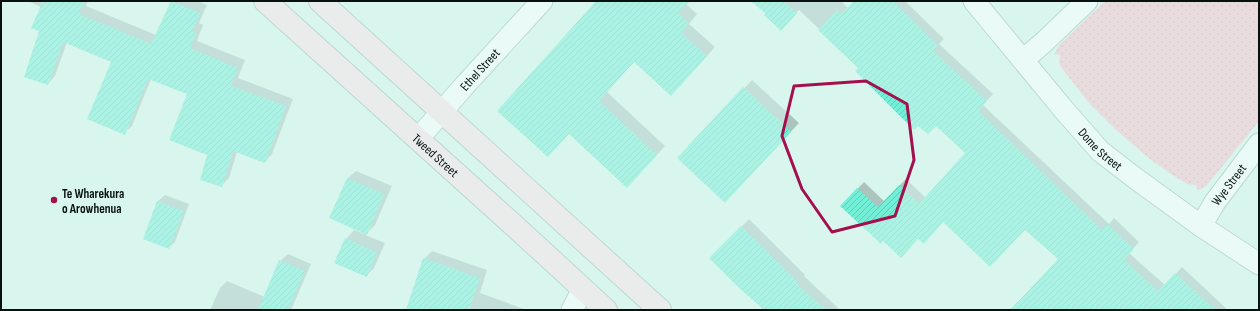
<svg xmlns="http://www.w3.org/2000/svg" width="1260" height="311" font-family="'Sofia Sans Condensed',sans-serif">
<style>
.grass{fill:url(#grass-dots)}
.shadow{fill:#0003}
.building{fill:url(#building-hatch)}
.lines{fill:none;stroke-linecap:round;stroke-linejoin:round}
.street-casing{stroke:#99b5ae;stroke-width:23}
.secondary-casing{stroke:#99b5ae;stroke-width:24}
.street{stroke:#fff;stroke-width:21}
.secondary{stroke:#ffe0e8;stroke-width:22}
.marked{fill:none;stroke:#a4104e;stroke-width:3;stroke-linejoin:round}
.poi-dot{fill:#a4104e;stroke:#d8f6ee;stroke-width:1.5}
.labels{text-anchor:middle;stroke-width:3;stroke-linejoin:round;paint-order:stroke}
.street-label{font-size:13px;fill:#07110f;stroke:#d8f6ee}
.poi-label{font-size:13px;font-weight:bold;fill:#07110f;stroke:#d8f6ee;text-anchor:start}
</style>
<defs>
<pattern id="grass-dots" width="8" height="8" patternUnits="userSpaceOnUse"><rect width="8" height="8" fill="#fcbcca"/><path d="M2 2h.1M6 6h.1" fill="none" stroke="#d6a1ac" stroke-width="1.8" stroke-linecap="round"/></pattern>
<pattern id="building-hatch" width="6" height="6" patternUnits="userSpaceOnUse"><rect width="6" height="6" fill="#72efd7"/><path d="M-1 1l2-2M0 6l6-6M5 7l2-2" fill="none" stroke="#61ccb7"/></pattern>
</defs>
<rect width="100%" height="100%" fill="#d8f6ee"/>
<path class="grass" d="M1105,1H1259V121L1208,184L1204,188L1197,190L1196,185L1187,184L1168,172L1151,160L1116,130L1088,102L1061,67L1059,62L1060,55L1054,54L1060,44Z"/>
<g class="shadow">
<path d="M28,1H88L86,6L156,35L172,1H197L207,5L199,23L203,25L197,41L245,60L238,78L293,99L272,154L265,162L237,152L229,178L222,185L208,155L188,94L151,79L132,126L124,133L112,61L67,42L55,76L48,84L40,31L41,7Z"/>
<path d="M598,1H689L686,4L697,14L689,24L715,47L680,86L634,61L607,92L665,146L636,178L570,133Z"/>
<path d="M752,1H841L848,8L855,1H905L944,39L939,44L993,94L983,105L1109,224L1114,218L1139,242L1129,253L1165,285L1182,267L1228,310H1012L1059,259L1026,228L943,221L918,238L884,240L841,206L864,182L884,201L906,179L926,198L967,153L936,125L860,68L799,10L788,23L767,14Z"/>
<path d="M752,80L799,123L733,194L678,158Z"/>
<path d="M356,171L392,186L375,225L365,235L385,243L374,268L366,276L346,239L354,230L364,234V233L347,179Z"/>
<path d="M165,195L189,204L175,242L168,248L144,238L158,201Z"/>
<path d="M749,219L805,275L804,276L840,310H765L711,258Z"/>
<path d="M432,251L487,270L480,293L527,310H407L424,259Z"/>
<path d="M288,254L311,264L291,310H210L220,288L227,281L265,297L280,261Z"/>
</g>
<g class="building">
<path d="M43,1H84L79,14L151,44L171,1L200,13L192,31L196,33L190,48L238,68L231,86L286,106L265,163L233,151L222,187L200,180L207,155L169,140L187,94L148,79L125,135L87,119L111,62L63,42L48,85L24,77L39,31L31,28Z"/>
<path d="M596,1H690L678,13L689,24L681,33L707,56L671,96L634,62L599,101L657,155L627,188L569,134L548,157L497,111Z"/>
<path d="M751,1H783L797,13L781,31L764,15L766,14Z"/>
<path d="M854,1H893L938,46L933,51L987,101L978,111L1102,230L1107,224L1134,249L1124,260L1158,291L1175,273L1215,310H1010L1058,259L1025,230L990,267L943,222L924,244L918,239L901,258L883,241L881,244L840,206L857,188L878,207L899,185L919,204L965,153L936,126L928,134L918,126L914,130L855,71L858,68L818,30L837,10L841,14Z"/>
<path d="M743,87L791,132L725,203L677,158Z"/>
<path d="M347,178L384,194L367,235L329,218Z"/>
<path d="M157,201L184,211L169,249L143,239Z"/>
<path d="M741,226L799,283L797,284L825,310H764L737,286L709,258Z"/>
<path d="M345,238L377,252L367,277L334,263Z"/>
<path d="M423,258L480,278L469,310H406Z"/>
<path d="M279,260L305,271L288,310H258Z"/>
</g>
<g class="lines">
<defs>
<g id="street">
<path id="s1" d="M974,1L1064,110L1100,151L1135,178L1201,226L1259,264"/>
<path d="M1023,60L1043,43L1087,1"/>
<path id="s2" d="M418,139L465,85L542,1"/>
<path id="s3" d="M1201,226L1215,202L1259,144"/>
<path d="M572,310L583,289"/>
</g>
<g id="secondary">
<path id="s4" d="M265,1L520,231L606,310"/>
<path d="M320,1L660,310"/>
</g>
</defs>
<use href="#street" class="street-casing"/>
<use href="#secondary" class="secondary-casing"/>
<use href="#street" class="street"/>
<use href="#secondary" class="secondary"/>
</g>
<path d="M0 0H1260V311H0ZM866,81L907,104L914,160L895,216L832,232L802,189L782,136L794,86Z" fill="#d8f6ee" fill-opacity=".55" fill-rule="evenodd"/>
<path class="marked" d="M866,81L907,104L914,160L895,216L832,232L802,189L782,136L794,86Z"/>
<circle class="poi-dot" cx="54" cy="200" r="4"/>
<g class="labels">
<g class="street-label">
<text dy="5" stroke="none"><textPath href="#s2" startOffset="93">Ethel Street</textPath></text>
<text dy="5" stroke="none"><textPath href="#s1" startOffset="195">Dome Street</textPath></text>
<text dy="5" stroke="none"><textPath href="#s4" startOffset="230">Tweed Street</textPath></text>
<text dy="5" stroke="none"><textPath href="#s3" startOffset="50">Wye Street</textPath></text>
</g>
<g class="poi-label">
<text x="62" y="198">Te Wharekura<tspan x="62" dy="15">o Arowhenua</tspan></text>
</g>
</g>
<rect width="1260" height="311" fill="none" stroke="#07110f" stroke-width="4"/>
</svg>
